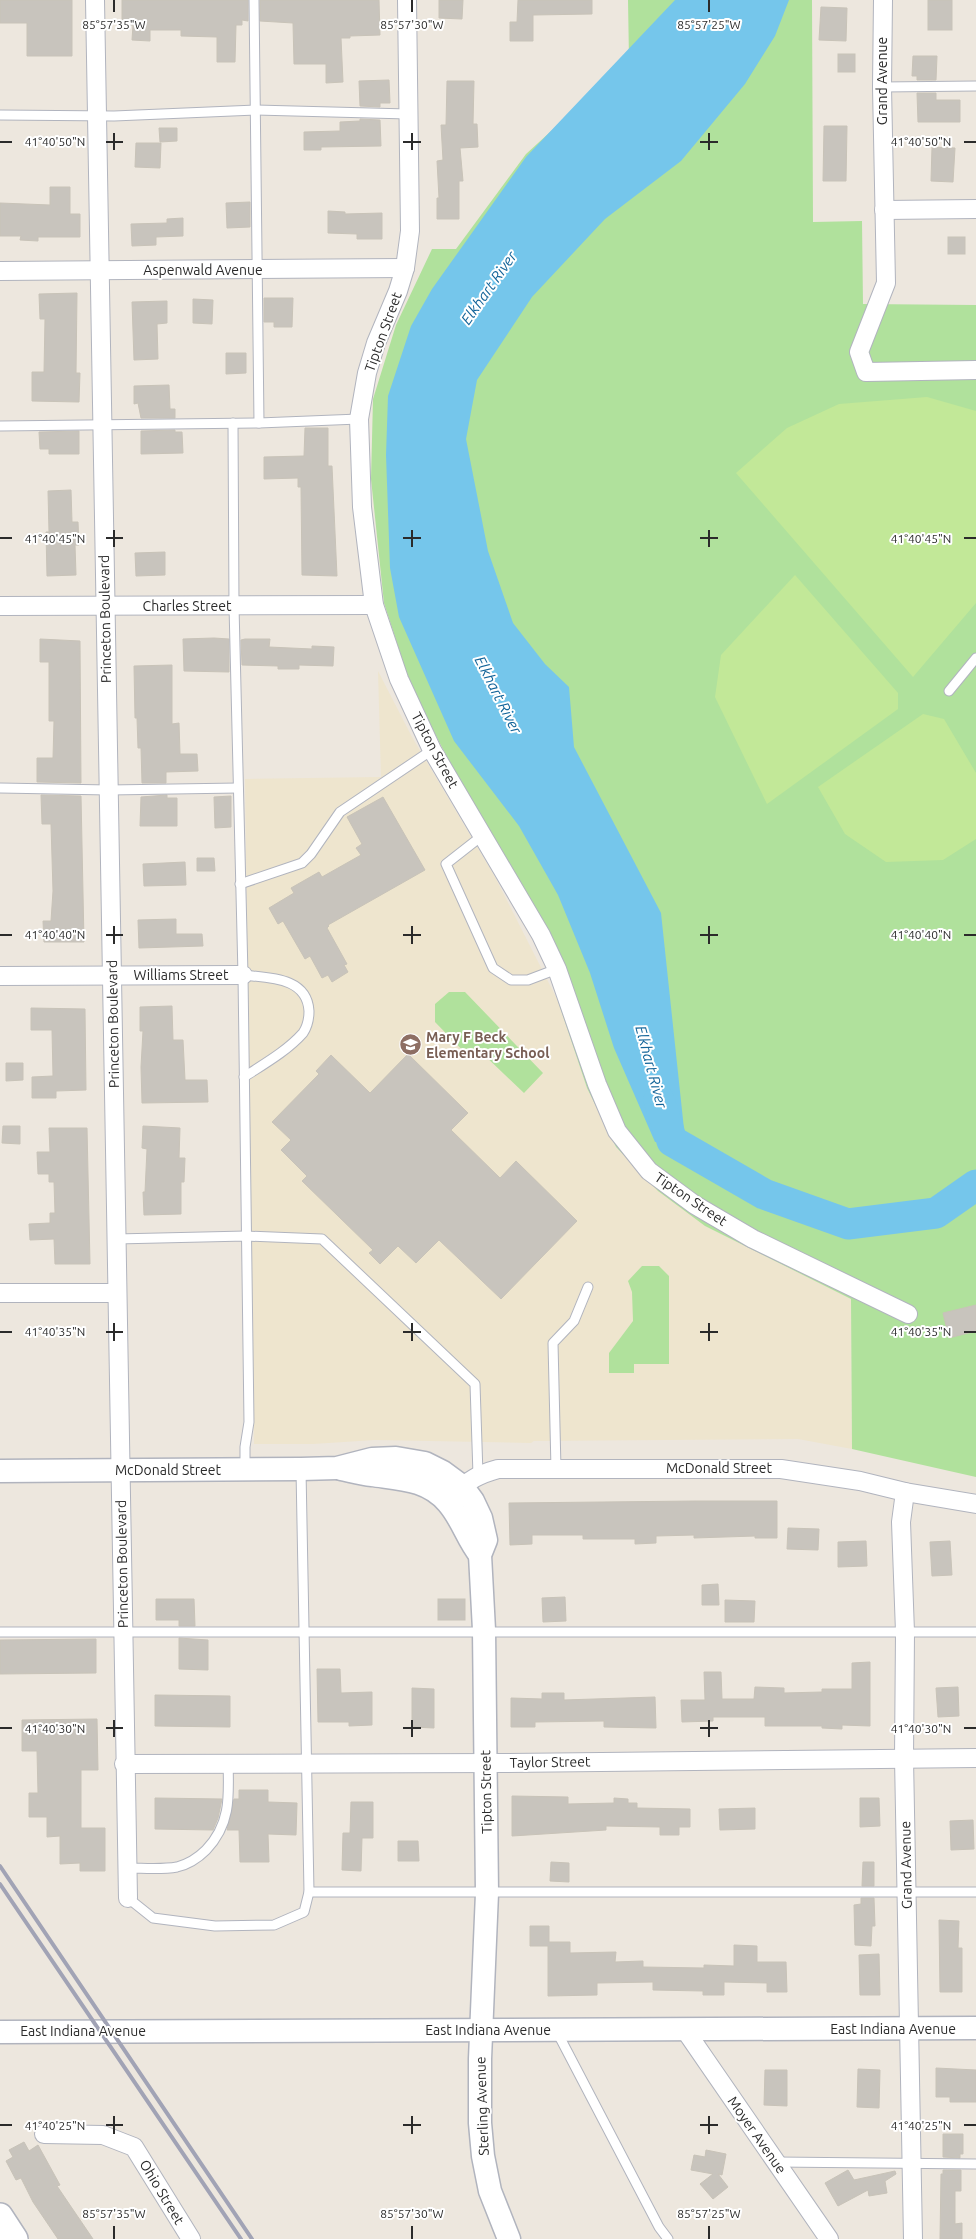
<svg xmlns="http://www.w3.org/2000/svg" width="976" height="2239" font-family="Ubuntu,sans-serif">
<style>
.education{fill:#eee5ce}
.green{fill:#b0e19c}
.pitch{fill:#c2e898}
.water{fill:#75c6eb}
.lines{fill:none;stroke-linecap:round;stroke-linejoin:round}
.river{stroke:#75c6eb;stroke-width:31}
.building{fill:#c8c4bd;stroke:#c8c3b8}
.service-casing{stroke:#b1b4be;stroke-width:11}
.minor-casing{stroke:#b1b4be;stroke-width:20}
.tertiary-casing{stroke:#b1b4be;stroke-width:25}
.secondary-casing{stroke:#b1b4be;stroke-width:28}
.service{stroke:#fff;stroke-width:9}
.minor{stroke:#fff;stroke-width:18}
.tertiary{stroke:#fff;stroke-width:22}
.secondary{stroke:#fff;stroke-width:25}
.rail{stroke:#a1a3b5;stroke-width:4}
.ticks{fill:none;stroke:#2b2b2b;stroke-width:2}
.labels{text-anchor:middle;stroke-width:4;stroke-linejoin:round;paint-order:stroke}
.street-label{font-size:14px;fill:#2b2b2b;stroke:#fff}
.education-label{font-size:14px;font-weight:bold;fill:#785e54;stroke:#fff;text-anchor:start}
.water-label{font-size:15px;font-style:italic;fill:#126499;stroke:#fff}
.ticks-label{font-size:12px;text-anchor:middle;fill:#2b2b2b;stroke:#fff;stroke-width:4;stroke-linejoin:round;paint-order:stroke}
</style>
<rect width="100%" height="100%" fill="#ede7de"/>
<path class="education" d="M378,671L412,737L495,877L558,1001L587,1088L616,1148L705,1226L851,1299L852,1449L798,1439L534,1441L531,1443L375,1440L313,1444H254L245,779L381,777Z"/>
<g class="green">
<path d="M628,0H812L813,222L862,221L863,304L976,305V1477L852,1449L851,1299L705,1226L658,1191L616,1147L587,1088L558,1001L573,995L426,717L407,674L384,603L371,479L373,399L396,325L432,249H456L526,154L629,60Z"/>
<path d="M449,992H465L543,1073L524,1093L480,1051L471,1059L435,1022V1004Z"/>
<path d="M642,1266H659L669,1276V1364H634V1373H609V1353L633,1321L632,1292L628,1281Z"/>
</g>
<g class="pitch">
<path d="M927,397L976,411V603L913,677L736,473L787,428L839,404Z"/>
<path d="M795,575L898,693V709L767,804L715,697L721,655Z"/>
<path d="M923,714L944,719L976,773V839L943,860L886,862L845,834L818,787Z"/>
</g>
<path class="water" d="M675,0H789L775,36L745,84L681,161L605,219L532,297L477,380L466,439L488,551L513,623L545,664L569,687L574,747L661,913L684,1129L672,1141L655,1142L614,1048L590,973L558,895L519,826L454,741L399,617L390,568L386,455L388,396L411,326L432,289L526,157Z"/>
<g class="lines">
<path class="river" d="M659,1100L672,1141L764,1194L848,1224L936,1213L976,1185"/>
</g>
<g class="building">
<path d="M0,0H72V56H27V23H0Z"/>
<path d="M122,0H248V21L242,20V25H236L235,62H217V37L181,36V30H150V41L132,40L133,25H122Z"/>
<path d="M260,0H379L380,35L350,36V38H341L343,82L326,83V64H294L293,23L260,21Z"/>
<path d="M439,0H463L462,19L439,18Z"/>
<path d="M518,0H592V14L533,15V41H510V22H517Z"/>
<rect x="928" y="0" width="24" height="30"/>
<path d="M821,7L847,8L846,41L819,40Z"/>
<rect x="838" y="54" width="17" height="18"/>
<path d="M913,56H937L936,80H917V76H912Z"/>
<path d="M389,80L390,103H380V107L360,106L359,81Z"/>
<path d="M447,81H474L473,124H477L478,147L460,148L463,181H459V219H437V198H439L437,161L443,160L441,125H446Z"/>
<path d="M917,93H936V100H960V122H918Z"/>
<path d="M360,119L380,120L381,146L321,147V150H304V132L340,131V122L360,121Z"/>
<path d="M824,126H847L846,181H823Z"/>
<path d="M159,128H177V141L160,142Z"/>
<path d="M136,143H161L160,168L135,167Z"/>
<path d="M932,147L955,148L953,182L931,181Z"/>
<path d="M50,187H70V214H80V237H38V241L20,240L21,236H0V203L50,205Z"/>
<path d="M250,202V227L227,228L226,203Z"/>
<path d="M328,211L345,212V214L382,213V239H357V234L328,233Z"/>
<path d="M183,218V236L156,237V245L132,246L131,224L167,223V219Z"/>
<rect x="948" y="237" width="17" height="17"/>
<path d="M77,293L76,373H80L79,402L32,401V372H44L45,319H40L39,294Z"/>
<path d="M264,298H293L292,327H274V322H264Z"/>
<path d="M193,299L213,300L212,324L193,323Z"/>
<path d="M167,301V323L157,324L158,359L134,360L132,302Z"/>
<path d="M226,353H246V373L226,374Z"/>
<path d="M169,385L170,409H175V418H141L138,403L134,404V386Z"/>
<path d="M305,428H328V466H332L337,576L302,575L301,487H298V478L264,479V457L304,456Z"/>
<path d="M175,430V432H182L183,453L141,454V431Z"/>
<path d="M79,431V454H49V449H40L39,432Z"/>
<path d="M71,490L72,522H78L79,545H75L76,575L47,576L46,532H49L48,491Z"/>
<path d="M165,552V575L136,576L135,553Z"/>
<path d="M214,638L229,639V672L184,671L183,639Z"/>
<path d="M40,639L80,641L81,783L37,782V758H53L54,721H49V662H40Z"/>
<path d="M245,639H270L269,647L312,649V646L334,647L333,666L299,665V669H278V666L242,665L241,640Z"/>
<path d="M172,665V724L179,723L180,754H197L198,771L166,772V783H142L141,748H138L137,718H135L134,666Z"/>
<path d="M41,795L81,796L84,942H44L43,921H51L53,891L51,824H42Z"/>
<path d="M167,795V798H177V826H140L141,797Z"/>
<path d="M231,796V827L215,828L214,797Z"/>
<path d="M383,797L425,870L328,925L329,926L327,928L347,964L344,965L348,972L332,982L328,975L322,978L310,956L305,959L283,921L278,924L269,908L294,893L291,888L319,872L322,877L361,855L356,848L362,844L347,817Z"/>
<path d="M197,858H214L215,871H197Z"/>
<path d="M185,862L186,885L144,886L143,864Z"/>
<path d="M176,919V934H202L203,946L139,948L138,920Z"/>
<path d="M172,1006L173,1040H183L185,1080H207L208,1102L142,1103L141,1067L143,1031H140V1007Z"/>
<path d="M31,1008L85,1009L86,1090L56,1091V1098H32V1077L53,1076L52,1030H31Z"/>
<path d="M408,1054L468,1113L451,1130L500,1178L516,1161L577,1221L501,1299L439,1240L416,1263L398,1246L380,1264L369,1253L373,1250L302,1181L307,1176L281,1150L291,1140L272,1122L319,1074L316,1071L331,1055L370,1093Z"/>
<path d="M6,1063H23V1080L6,1081Z"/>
<path d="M3,1126H20V1144L2,1143Z"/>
<path d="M143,1126L180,1128L179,1158H185L184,1182H181V1214L144,1215L143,1192H145L147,1149L142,1148Z"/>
<path d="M49,1128H87L90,1264H55L54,1239L30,1240L29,1224L50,1223V1213H55L54,1182H49V1174H38L37,1152H50Z"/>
<path d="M976,1305V1331L949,1338L943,1313Z"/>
<path d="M696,1501H777V1538H755V1536L694,1538V1535L656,1536V1543L635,1544V1539H583V1535H532V1544L510,1545L509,1503Z"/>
<path d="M788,1528L819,1529L818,1550L787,1549Z"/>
<path d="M866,1541L867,1566L838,1567V1542Z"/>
<path d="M950,1541L952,1575L932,1576L930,1542Z"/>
<path d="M718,1584L719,1605H702V1585Z"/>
<path d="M565,1597L566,1621L543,1622L542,1598Z"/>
<path d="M156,1599H194L195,1626H179V1620H156Z"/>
<rect x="438" y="1599" width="27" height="21"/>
<path d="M725,1600L755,1601L754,1622H725Z"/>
<path d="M179,1638L208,1640V1670L179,1669Z"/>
<path d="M96,1639V1673L0,1674V1640Z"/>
<path d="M870,1662V1726L842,1725V1729L822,1728V1726H765V1717H713V1721L682,1722L681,1700H705L704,1672H721L722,1699H754L755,1687L784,1688V1693L822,1692V1689H852V1663Z"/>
<path d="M317,1669H340L341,1693L372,1692V1725L349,1726V1722H318Z"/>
<path d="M958,1687L959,1716L938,1717L936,1688Z"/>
<path d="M412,1688L434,1689V1728L412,1727Z"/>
<path d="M542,1693H564V1700L655,1697L656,1728L604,1727V1721L535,1722V1727H511V1698L542,1699Z"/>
<path d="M155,1695L230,1696V1727L155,1726Z"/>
<path d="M97,1719L98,1770H81V1828H105V1871H80V1863L60,1864V1836L47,1837V1817H29V1793H38L37,1751H22V1720Z"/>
<path d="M239,1790H268V1802L297,1803L296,1835L268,1834L269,1862H240L239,1830H227L234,1799H239Z"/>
<path d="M512,1796L568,1797V1804L614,1803V1798L628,1799V1803H637V1808L690,1809V1827H679V1835H660V1827L606,1826V1830L512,1836Z"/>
<path d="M155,1798L222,1799L218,1818L213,1830L155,1829Z"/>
<path d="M860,1798H879L880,1826L860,1827Z"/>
<path d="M351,1802H373V1838H362L361,1871L342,1870L343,1833H350Z"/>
<path d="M755,1808V1829L720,1830L719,1809Z"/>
<path d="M973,1820L974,1849L951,1850L950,1821Z"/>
<path d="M398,1841H418L419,1861H398Z"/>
<path d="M551,1862L569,1863V1882L550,1881Z"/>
<path d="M863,1862H874V1886H862Z"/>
<path d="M861,1898H874L875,1926H872L871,1946L855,1945L854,1905L861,1904Z"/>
<path d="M939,1920L959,1921L958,1948H962V1992H940Z"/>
<path d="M530,1926H549V1942H570V1953L616,1952L615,1962L643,1961V1967L704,1968V1965L734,1966V1945L757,1946V1962H786L787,1992H767V1983L724,1982V1995H703V1991L653,1990V1982L597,1983V1995L548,1996V1946H530Z"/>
<path d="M879,1954L880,1995H860L859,1955Z"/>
<path d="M936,2068L976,2070V2102H950V2097H936Z"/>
<path d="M858,2069L880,2070L879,2108L857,2107Z"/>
<path d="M765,2070H787V2106L764,2105Z"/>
<path d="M943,2134H963V2154H960V2158L943,2157Z"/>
<path d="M24,2142L29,2151L38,2145L60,2185L57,2186L93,2239H58L33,2202L21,2178L16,2180L6,2161L13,2157L9,2150Z"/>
<path d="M706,2150L726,2154L722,2175L718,2174L728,2187L713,2199L700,2184L713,2174L691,2170L694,2155L705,2157Z"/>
<path d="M848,2170L854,2180L895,2171L896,2174L885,2181L887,2193L869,2196L868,2190L838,2206L825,2183Z"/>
<path d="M943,2170H961V2191H955V2224L962,2223V2239H940L941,2174H943Z"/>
</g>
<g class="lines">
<defs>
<g id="service">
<path d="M254,0L259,423"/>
<path d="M882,87L976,86"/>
<path d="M0,115L114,116L256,110L408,114"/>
<path d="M233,423L234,606L243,975L249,1422L245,1447V1469"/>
<path d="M0,426L259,423L359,419"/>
<path d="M949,691L976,658"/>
<path d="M0,788L109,790L238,788"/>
<path d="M483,835L446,864L493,968L511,980H528L557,969"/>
<path d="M240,884L302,863L311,854L340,812L432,750"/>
<path d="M243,975C269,978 307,977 309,1011C309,1019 307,1027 303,1033C287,1051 264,1064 244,1077"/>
<path d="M116,1239L246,1236L322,1239L475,1384L478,1475"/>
<path d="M556,1469L553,1343L574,1321L588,1287"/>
<path d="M0,1632H976"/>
<path d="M127,1868C143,1868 161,1870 177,1867C189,1864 198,1858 206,1850C231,1824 229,1796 228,1763"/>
<path d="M309,1892H976"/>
<path d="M128,1898L153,1918L215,1926L274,1925L304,1912L309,1892L301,1470"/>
<path d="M557,2032L659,2227L668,2239"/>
<path d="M776,2162L976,2164"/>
</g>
<g id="minor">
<path d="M95,0L128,1898"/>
<path d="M407,0L410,231L405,268L398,291L376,343L367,373L359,419L362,507L374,605L399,679L432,750L541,935L557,969L597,1084L617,1131L649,1171L695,1205L753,1239L908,1314"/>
<path d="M883,0L882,87L886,283L859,352L866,372L976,370"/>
<path d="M884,210L976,209"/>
<path d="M0,271L405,268"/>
<path d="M0,606L374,605"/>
<path d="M0,976L243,975"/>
<path d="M0,1293H116"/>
<path d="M905,1492L901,1522L905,1632L904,1758L913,2239"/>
<path d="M455,1495C467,1480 480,1474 498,1469H781L860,1481L905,1492L976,1504"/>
<path d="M124,1764L503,1763L976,1758"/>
<path d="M685,2030L829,2239"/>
<path d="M44,2134L103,2135L134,2147L191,2239"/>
</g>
<g id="tertiary">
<path d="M341,1469C351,1471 361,1474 372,1475C400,1479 428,1479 448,1503C462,1519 467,1539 480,1555"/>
<path d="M0,1471L301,1469L337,1468L372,1459L396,1458L425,1463L443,1472L462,1486L473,1501L481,1518L486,1540L480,1555L484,1630L487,1893L480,2059V2123L483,2156L490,2191L509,2239"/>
<path d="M0,2032L976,2028"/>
</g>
<path id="secondary" d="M0,2216L15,2239"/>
</defs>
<use href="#service" class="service-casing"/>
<use href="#minor" class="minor-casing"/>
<use href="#tertiary" class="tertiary-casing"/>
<use href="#secondary" class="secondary-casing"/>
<use href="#service" class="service"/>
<use href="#minor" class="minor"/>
<use href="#tertiary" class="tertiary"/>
<use href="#secondary" class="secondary"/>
<g class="rail">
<path d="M0,1866L252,2239"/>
<path d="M0,1884L241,2239"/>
</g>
</g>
<path class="ticks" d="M114,0V12M412,0V12M709,0V12M114,133V150M412,133V150M709,133V150M0,142H12M106,142H123M403,142H421M700,142H718M964,142H976M114,530V547M412,530V547M709,530V547M0,538H12M106,538H123M403,538H421M700,538H718M964,538H976M114,926V944M412,926V944M709,926V944M0,935H12M106,935H123M403,935H421M700,935H718M964,935H976M114,1323V1341M412,1323V1341M709,1323V1341M0,1332H12M106,1332H123M403,1332H421M700,1332H718M964,1332H976M114,1720V1737M412,1720V1737M709,1720V1737M0,1728H12M106,1728H123M403,1728H421M700,1728H718M964,1728H976M114,2116V2134M412,2116V2134M709,2116V2134M0,2125H12M106,2125H123M403,2125H421M700,2125H718M964,2125H976M114,2226V2239M412,2226V2239M709,2226V2239"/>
<defs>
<symbol id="school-disc" viewBox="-11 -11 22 22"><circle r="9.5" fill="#8d6e63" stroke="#fff"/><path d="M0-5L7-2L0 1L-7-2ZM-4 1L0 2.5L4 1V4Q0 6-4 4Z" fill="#fff"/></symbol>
</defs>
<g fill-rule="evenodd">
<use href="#school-disc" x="398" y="1032" width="25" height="25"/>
</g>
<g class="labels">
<g class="street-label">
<text transform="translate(882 81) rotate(-90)" y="5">Grand Avenue</text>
<text x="203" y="275">Aspenwald Avenue</text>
<text transform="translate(383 332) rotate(-70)" y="5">Tipton Street</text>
<text x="187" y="611">Charles Street</text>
<text transform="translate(105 619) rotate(-91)" y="5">Princeton Boulevard</text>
<text transform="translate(435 750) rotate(62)" y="5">Tipton Street</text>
<text x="181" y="980">Williams Street</text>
<text transform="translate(113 1024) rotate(-91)" y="5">Princeton Boulevard</text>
<text transform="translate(691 1199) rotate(34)" y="5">Tipton Street</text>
<text x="719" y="1473">McDonald Street</text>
<text x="168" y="1475">McDonald Street</text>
<text transform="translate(122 1564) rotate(-91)" y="5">Princeton Boulevard</text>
<text transform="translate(550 1762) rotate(-1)" y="5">Taylor Street</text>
<text transform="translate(486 1792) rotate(-91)" y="5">Tipton Street</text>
<text transform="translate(906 1865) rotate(-91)" y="5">Grand Avenue</text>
<text x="893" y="2034">East Indiana Avenue</text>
<text x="488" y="2035">East Indiana Avenue</text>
<text x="83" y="2036">East Indiana Avenue</text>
<text transform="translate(482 2106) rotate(-92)" y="5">Sterling Avenue</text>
<text transform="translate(757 2135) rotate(55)" y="5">Moyer Avenue</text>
<text transform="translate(162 2192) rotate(59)" y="5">Ohio Street</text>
</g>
<g class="education-label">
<text x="426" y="1042">Mary F Beck<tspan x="426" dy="16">Elementary School</tspan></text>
</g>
<g class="water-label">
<text transform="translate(489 288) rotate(-55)" y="5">Elkhart River</text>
<text transform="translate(498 695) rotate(63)" y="5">Elkhart River</text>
<text transform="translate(651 1067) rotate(75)" y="5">Elkhart River</text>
</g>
</g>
<g class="ticks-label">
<text x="114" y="29">85°57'35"W</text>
<text x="412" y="29">85°57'30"W</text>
<text x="709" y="29">85°57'25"W</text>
<text x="55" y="146">41°40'50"N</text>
<text x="921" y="146">41°40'50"N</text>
<text x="55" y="543">41°40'45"N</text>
<text x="921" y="543">41°40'45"N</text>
<text x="55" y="939">41°40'40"N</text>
<text x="921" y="939">41°40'40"N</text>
<text x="55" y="1336">41°40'35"N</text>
<text x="921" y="1336">41°40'35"N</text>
<text x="55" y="1733">41°40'30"N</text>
<text x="921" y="1733">41°40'30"N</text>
<text x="55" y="2130">41°40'25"N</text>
<text x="921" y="2130">41°40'25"N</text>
<text x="114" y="2218">85°57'35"W</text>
<text x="412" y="2218">85°57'30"W</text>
<text x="709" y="2218">85°57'25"W</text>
</g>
</svg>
